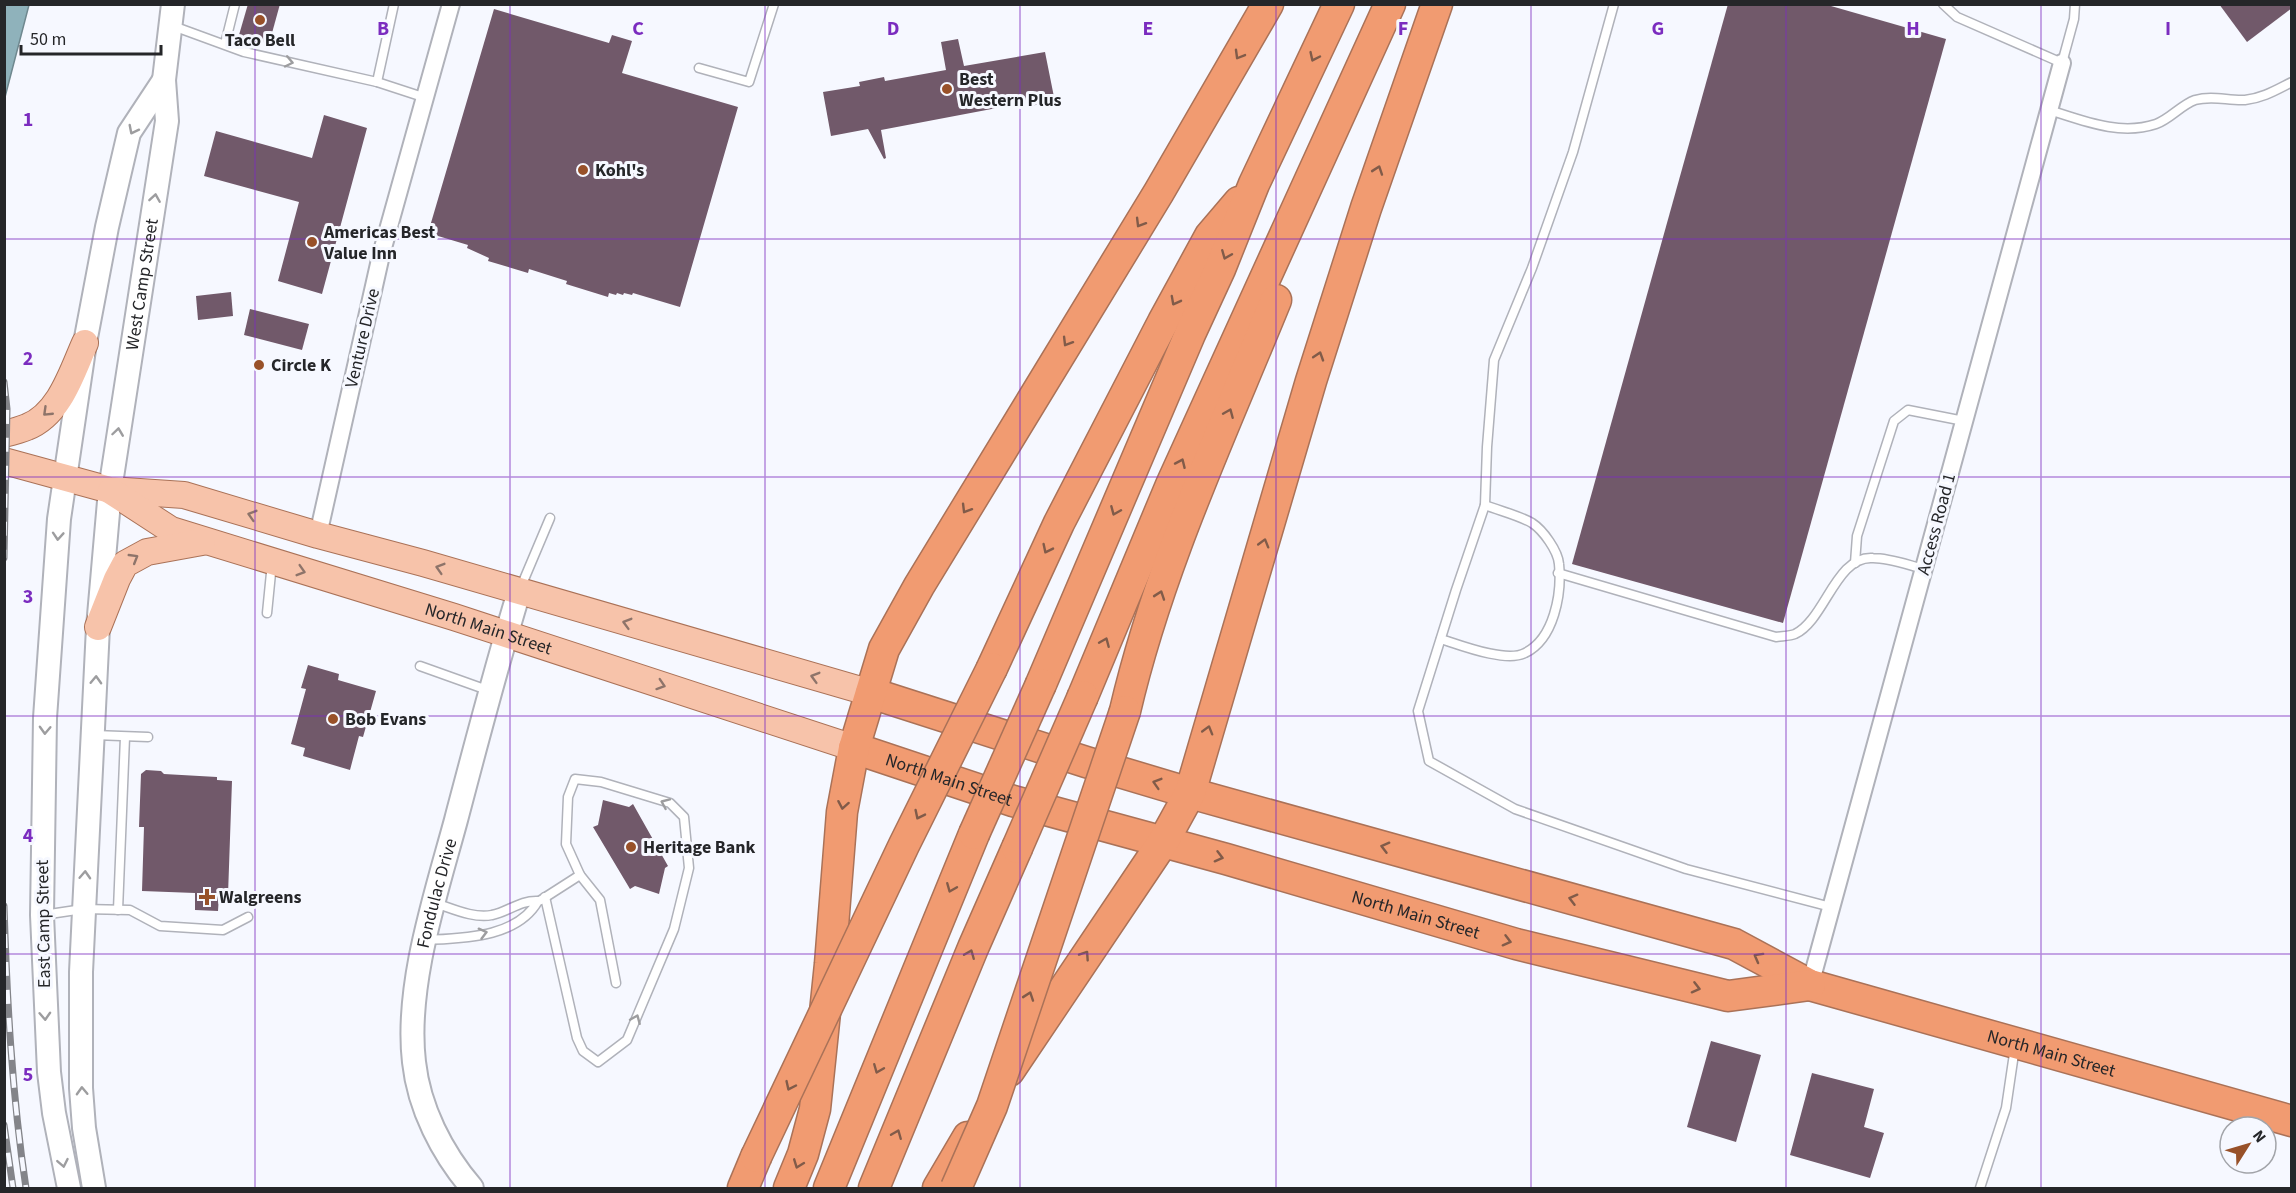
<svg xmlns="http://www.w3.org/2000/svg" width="2296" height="1193" font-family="'Source Sans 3',sans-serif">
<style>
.water{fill:#8fb2bb;stroke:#6f888f;stroke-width:1.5}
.building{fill:#71596a}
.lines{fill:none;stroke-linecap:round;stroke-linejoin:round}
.lane-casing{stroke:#b0b2ba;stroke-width:11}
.street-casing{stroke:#b0b2ba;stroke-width:20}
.secondary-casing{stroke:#b0b2ba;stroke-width:26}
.primary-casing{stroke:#aa7258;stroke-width:28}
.highway-casing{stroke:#aa7258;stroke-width:33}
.lane{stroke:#fff;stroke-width:8}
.street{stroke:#fff;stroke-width:16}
.secondary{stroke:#fff;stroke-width:22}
.primary{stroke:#f7c3aa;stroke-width:26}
.highway{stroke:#f19b71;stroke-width:30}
.rail-casing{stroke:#838489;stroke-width:7}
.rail{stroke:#f6f8ff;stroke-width:4.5;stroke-dasharray:14;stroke-linecap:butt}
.highway-bridge-casing{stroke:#aa7258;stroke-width:33;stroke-linecap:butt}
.highway-bridge{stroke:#f19b71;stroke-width:30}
.oneway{stroke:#815b49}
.oneway2{stroke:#9d9d9f}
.oneway3{stroke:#8e746a}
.grid{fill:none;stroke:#7b2cbf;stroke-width:1.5;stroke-opacity:0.55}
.poi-dot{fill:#985129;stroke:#f6f8ff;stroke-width:2}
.labels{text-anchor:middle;stroke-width:6;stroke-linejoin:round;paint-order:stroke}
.poi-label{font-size:18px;font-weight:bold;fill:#252629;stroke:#f6f8ff;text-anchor:start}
.street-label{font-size:18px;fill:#252629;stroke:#f6f8ff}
.grid-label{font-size:20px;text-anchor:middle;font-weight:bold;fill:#7b2cbf;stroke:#f6f8ff;stroke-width:6;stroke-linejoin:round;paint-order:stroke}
</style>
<rect width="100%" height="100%" fill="#f6f8ff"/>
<path class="water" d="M5,4L29,5L5,97L4,5Z"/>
<g class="building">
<path d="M248,4H280L269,44L239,35Z"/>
<path d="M1728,4H1824L1946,39L1783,623L1572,564Z"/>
<path d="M2219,4H2292V8L2247,42Z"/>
<path d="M494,9L609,43L612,35L632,41L622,73L738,107L680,307L633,293L632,295L624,293L623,295L617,293L616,295L609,293L608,297L566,284L567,281L529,269L528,273L488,261L489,258L467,248L468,245L428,233Z"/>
<path d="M958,39L964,66L1045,52L1054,97L1046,99L1047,103L1030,106L1029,102L881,130L886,158L884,159L868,129L831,136L823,92L860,86L859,82L884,77L885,81L946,70L941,42Z"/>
<path d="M324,115L367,128L322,294L278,281L299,202L204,176L216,131L312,158Z"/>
<path d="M231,292L233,316L198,320L196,296Z"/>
<path d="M250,309L309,324L302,350L244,335Z"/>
<path d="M308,665L339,674L338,680L376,691L363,737L359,736L350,770L303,756L305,748L291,744L306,689L301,688Z"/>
<path d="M146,770L161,771L164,774L217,777V780L232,781L228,895H219L218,911L195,910V893L142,891L144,827H139L141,774Z"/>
<path d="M603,800L629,807L633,804L668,866L665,868L659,894L635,886L630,889L593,827L598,825Z"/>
<path d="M1711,1041L1761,1055L1736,1142L1687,1127Z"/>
<path d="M1812,1073L1874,1089L1864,1127L1884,1133L1870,1178L1790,1155Z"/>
</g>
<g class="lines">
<defs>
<g id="lane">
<path d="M1614,4L1573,152L1532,268L1494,360L1487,447L1485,505L1456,590L1418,711L1429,761L1515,809L1686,869L1831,907"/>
<path d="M1943,4L1957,17L2062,63L2074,19L2075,4"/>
<path d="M173,26L244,52L377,82L426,98"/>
<path d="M225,44L235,4"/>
<path d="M699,68L749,82L774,4"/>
<path d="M377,82L394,4"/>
<path d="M2049,110C2084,121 2120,136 2156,124C2170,119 2181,105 2195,100C2213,95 2228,101 2245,100C2263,98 2276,90 2292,82"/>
<path d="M1855,563L1857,536L1894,421L1908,410L1964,421"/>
<path d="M1558,573L1776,637C1782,636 1790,636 1795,634C1825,620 1836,555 1873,558C1889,558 1908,565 1924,569"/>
<path d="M520,589L550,518"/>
<path d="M267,613L272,563"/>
<path d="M1441,639C1460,645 1506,663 1525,653C1554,639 1562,594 1559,564C1558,551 1543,530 1532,523C1518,515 1500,511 1485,505"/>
<path d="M420,666L490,691"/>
<path d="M94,735L148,737"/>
<path d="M545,897L577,1038L583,1051L598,1062L627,1040L674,929L689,868L684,817L670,803L601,782L575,779L568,797L566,844L580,875"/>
<path d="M541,900L580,875L600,900L616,983"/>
<path d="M118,910L125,737"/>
<path d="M43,915L83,909L130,910L160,926L223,930L248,917"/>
<path d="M426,940C463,938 517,938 538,901C520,900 508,912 492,915C474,919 451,908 435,903"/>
<path d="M1980,1188L2006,1108L2015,1047"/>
</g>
<g id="street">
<path d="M318,535L381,255L451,4"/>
<path d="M1810,985L2062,63"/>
</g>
<g id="secondary">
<path d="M69,1188L54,1113L49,1072L42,915L45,718L59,519L85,343L107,227L129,133L164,80"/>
<path id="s1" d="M94,1188L84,1128L81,1088V972L98,627L110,490L167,121L164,80L173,4"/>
<path id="s2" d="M472,1188C442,1153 419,1108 414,1062C405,986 436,894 456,820C476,744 496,667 519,592"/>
</g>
<g id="primary">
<path d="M4,434C12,432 20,430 27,427C60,414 72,372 85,343"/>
<path d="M4,461L110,490L184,495L318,535L423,563L871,693"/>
<path id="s3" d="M111,491L171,530L454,617L854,748"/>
<path d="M98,627L117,579L125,564L147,552L202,542"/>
</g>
<g id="highway">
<path d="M992,668L1059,523L1163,322L1210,236L1239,202"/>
<path d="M1041,684L1190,334L1220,269L1254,184L1339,4"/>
<path id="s4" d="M871,693L1086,762L1190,793L1734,944L1810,985L2292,1121"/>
<path d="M1083,696L1171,485L1390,4"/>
<path d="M1125,711C1158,569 1221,435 1276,300"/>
<path id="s5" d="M854,748L1013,801L1226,859L1516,944L1728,996L1810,985"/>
<path d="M1009,1071L1163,842L1190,793L1311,381L1366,208L1437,4"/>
<path d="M743,1188L756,1157"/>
<path d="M789,1188L803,1154L815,1109L830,964L842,812L854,748L884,649L919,586L1159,192L1268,4"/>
<path d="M829,1188L974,834"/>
<path d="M874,1188L973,948L1017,848"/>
<path d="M938,1188L968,1137"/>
</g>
</defs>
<use href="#lane" class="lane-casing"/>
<use href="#street" class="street-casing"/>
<use href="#secondary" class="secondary-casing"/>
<use href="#primary" class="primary-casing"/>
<use href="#highway" class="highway-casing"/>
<use href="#lane" class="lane"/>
<use href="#street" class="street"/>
<use href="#secondary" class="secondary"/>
<use href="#primary" class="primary"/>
<use href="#highway" class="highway"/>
<defs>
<g id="rail">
<path d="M4,382L7,409L4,558"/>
<path d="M4,906C7,1001 12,1095 26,1188"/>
<path d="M4,1125L13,1188"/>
</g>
</defs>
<use href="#rail" class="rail-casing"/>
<use href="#rail" class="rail"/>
<defs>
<g id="highway-bridge">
<path d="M974,834L1041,684"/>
<path d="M1017,848L1083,696"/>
<path d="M756,1157L904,845L992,668"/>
<path d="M956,1188L992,1106L1125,711"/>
</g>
</defs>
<use href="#highway-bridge" class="highway-bridge-casing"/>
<use href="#highway-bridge" class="highway-bridge"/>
</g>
<defs><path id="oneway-chevron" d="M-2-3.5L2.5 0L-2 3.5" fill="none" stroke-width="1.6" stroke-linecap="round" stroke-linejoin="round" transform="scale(1.5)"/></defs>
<g class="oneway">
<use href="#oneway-chevron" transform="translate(1239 55) rotate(120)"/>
<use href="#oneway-chevron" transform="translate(1314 57) rotate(115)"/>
<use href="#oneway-chevron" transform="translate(1378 170) rotate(-71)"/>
<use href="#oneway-chevron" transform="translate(1140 223) rotate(121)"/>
<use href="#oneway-chevron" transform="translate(1226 255) rotate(112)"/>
<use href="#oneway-chevron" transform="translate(1175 301) rotate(118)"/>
<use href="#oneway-chevron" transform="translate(1067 342) rotate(121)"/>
<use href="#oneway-chevron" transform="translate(1319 356) rotate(-72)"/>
<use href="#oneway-chevron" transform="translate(1229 413) rotate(-67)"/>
<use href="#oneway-chevron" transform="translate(1181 463) rotate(-66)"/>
<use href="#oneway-chevron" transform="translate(966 509) rotate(121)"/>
<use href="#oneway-chevron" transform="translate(1115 511) rotate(113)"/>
<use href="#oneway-chevron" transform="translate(1264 543) rotate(-74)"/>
<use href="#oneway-chevron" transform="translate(1047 549) rotate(116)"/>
<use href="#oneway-chevron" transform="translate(1160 595) rotate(-71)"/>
<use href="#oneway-chevron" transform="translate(1105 642) rotate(-67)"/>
<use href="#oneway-chevron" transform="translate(1208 730) rotate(-74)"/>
<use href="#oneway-chevron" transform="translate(1157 783) rotate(-163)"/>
<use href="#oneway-chevron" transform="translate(843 805) rotate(100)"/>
<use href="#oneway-chevron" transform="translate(919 815) rotate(116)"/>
<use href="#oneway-chevron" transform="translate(1385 847) rotate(-165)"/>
<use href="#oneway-chevron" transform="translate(1219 857) rotate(15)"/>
<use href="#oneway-chevron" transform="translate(951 888) rotate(112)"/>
<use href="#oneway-chevron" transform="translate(1573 899) rotate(-165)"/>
<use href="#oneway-chevron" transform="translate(1507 941) rotate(15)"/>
<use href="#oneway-chevron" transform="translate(970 954) rotate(-68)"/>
<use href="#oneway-chevron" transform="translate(1085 955) rotate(-56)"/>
<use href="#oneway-chevron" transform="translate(1758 957) rotate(-151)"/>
<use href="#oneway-chevron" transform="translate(1696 988) rotate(14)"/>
<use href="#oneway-chevron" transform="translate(1029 996) rotate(-71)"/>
<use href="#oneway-chevron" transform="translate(878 1069) rotate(112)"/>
<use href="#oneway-chevron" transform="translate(790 1086) rotate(115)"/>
<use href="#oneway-chevron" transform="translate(897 1134) rotate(-68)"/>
<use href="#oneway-chevron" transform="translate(798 1164) rotate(111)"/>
</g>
<g class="oneway2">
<use href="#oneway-chevron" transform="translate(289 62) rotate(12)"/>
<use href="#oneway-chevron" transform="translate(133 130) rotate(117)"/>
<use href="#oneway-chevron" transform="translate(155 198) rotate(-81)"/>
<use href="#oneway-chevron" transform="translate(118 432) rotate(-82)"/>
<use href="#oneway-chevron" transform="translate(58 536) rotate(94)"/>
<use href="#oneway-chevron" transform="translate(96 680) rotate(-88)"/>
<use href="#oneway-chevron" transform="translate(45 730) rotate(92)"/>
<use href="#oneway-chevron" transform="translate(665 803) rotate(-156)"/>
<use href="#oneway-chevron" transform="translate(85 875) rotate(-87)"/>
<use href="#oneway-chevron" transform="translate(483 933) rotate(-15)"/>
<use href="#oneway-chevron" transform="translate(45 1016) rotate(87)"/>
<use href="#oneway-chevron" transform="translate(636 1019) rotate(-67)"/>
<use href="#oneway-chevron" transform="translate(82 1091) rotate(-92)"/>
<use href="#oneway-chevron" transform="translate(63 1163) rotate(79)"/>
</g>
<g class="oneway3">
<use href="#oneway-chevron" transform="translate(47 412) rotate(136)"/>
<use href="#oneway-chevron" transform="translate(252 515) rotate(-163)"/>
<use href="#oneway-chevron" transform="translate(134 558) rotate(-31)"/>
<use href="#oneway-chevron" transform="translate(440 568) rotate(-163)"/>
<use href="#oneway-chevron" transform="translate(301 571) rotate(17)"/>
<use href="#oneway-chevron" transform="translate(627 623) rotate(-164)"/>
<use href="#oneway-chevron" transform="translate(815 677) rotate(-164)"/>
<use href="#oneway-chevron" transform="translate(661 685) rotate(18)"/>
</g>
<path class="grid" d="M255,4V1188M510,4V1188M765,4V1188M1020,4V1188M1276,4V1188M1531,4V1188M1786,4V1188M2041,4V1188M4,239H2292M4,477H2292M4,716H2292M4,954H2292"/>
<g class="poi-dot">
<circle cx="260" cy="20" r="6"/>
<circle cx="947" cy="89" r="6"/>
<circle cx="583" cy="170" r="6"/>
<circle cx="312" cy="242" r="6"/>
<circle cx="259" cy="365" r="6"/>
<circle cx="333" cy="719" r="6"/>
<circle cx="631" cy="847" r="6"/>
<path d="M204 888h6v6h6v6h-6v6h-6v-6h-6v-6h6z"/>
</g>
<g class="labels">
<g class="poi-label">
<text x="260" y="46" text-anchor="middle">Taco Bell</text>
<text x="959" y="85">Best<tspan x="959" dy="21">Western Plus</tspan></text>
<text x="595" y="176">Kohl's</text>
<text x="324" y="238">Americas Best<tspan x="324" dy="21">Value Inn</tspan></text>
<text x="271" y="371">Circle K</text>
<text x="345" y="725">Bob Evans</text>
<text x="643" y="853">Heritage Bank</text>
<text x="219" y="903">Walgreens</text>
</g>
<g class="street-label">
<text dy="6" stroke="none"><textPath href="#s1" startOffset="908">West Camp Street</textPath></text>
<text transform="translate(362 338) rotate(-77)" y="6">Venture Drive</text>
<text transform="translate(1936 524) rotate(-75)" y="6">Access Road 1</text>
<text dy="6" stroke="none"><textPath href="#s3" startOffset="404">North Main Street</textPath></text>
<text dy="6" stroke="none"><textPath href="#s5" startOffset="100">North Main Street</textPath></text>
<text dy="6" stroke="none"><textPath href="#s2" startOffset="312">Fondulac Drive</textPath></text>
<text dy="6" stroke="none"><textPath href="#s5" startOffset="586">North Main Street</textPath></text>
<text transform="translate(43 924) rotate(-91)" y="6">East Camp Street</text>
<text dy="6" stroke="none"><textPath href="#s4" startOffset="1236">North Main Street</textPath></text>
</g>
</g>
<g class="grid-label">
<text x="383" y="35">B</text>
<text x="638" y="35">C</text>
<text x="893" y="35">D</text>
<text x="1148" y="35">E</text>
<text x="1403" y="35">F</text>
<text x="1658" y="35">G</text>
<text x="1913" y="35">H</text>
<text x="2168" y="35">I</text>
<text x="28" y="126">1</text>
<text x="28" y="365">2</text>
<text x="28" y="603">3</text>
<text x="28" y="842">4</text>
<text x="28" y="1081">5</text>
</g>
<rect width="2296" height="1193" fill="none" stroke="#252629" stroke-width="12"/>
<g transform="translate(2248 1145) rotate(53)"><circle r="28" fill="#f6f8ff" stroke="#a2a4a9" stroke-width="1.5"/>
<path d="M0-4.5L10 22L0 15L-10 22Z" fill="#985129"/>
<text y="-9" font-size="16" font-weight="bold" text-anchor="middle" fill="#252629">N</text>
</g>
<path d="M21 45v9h140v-9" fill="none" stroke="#252629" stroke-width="3"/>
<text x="30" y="45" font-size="18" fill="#252629" stroke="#f6f8ff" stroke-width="4.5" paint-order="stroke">50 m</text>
</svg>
